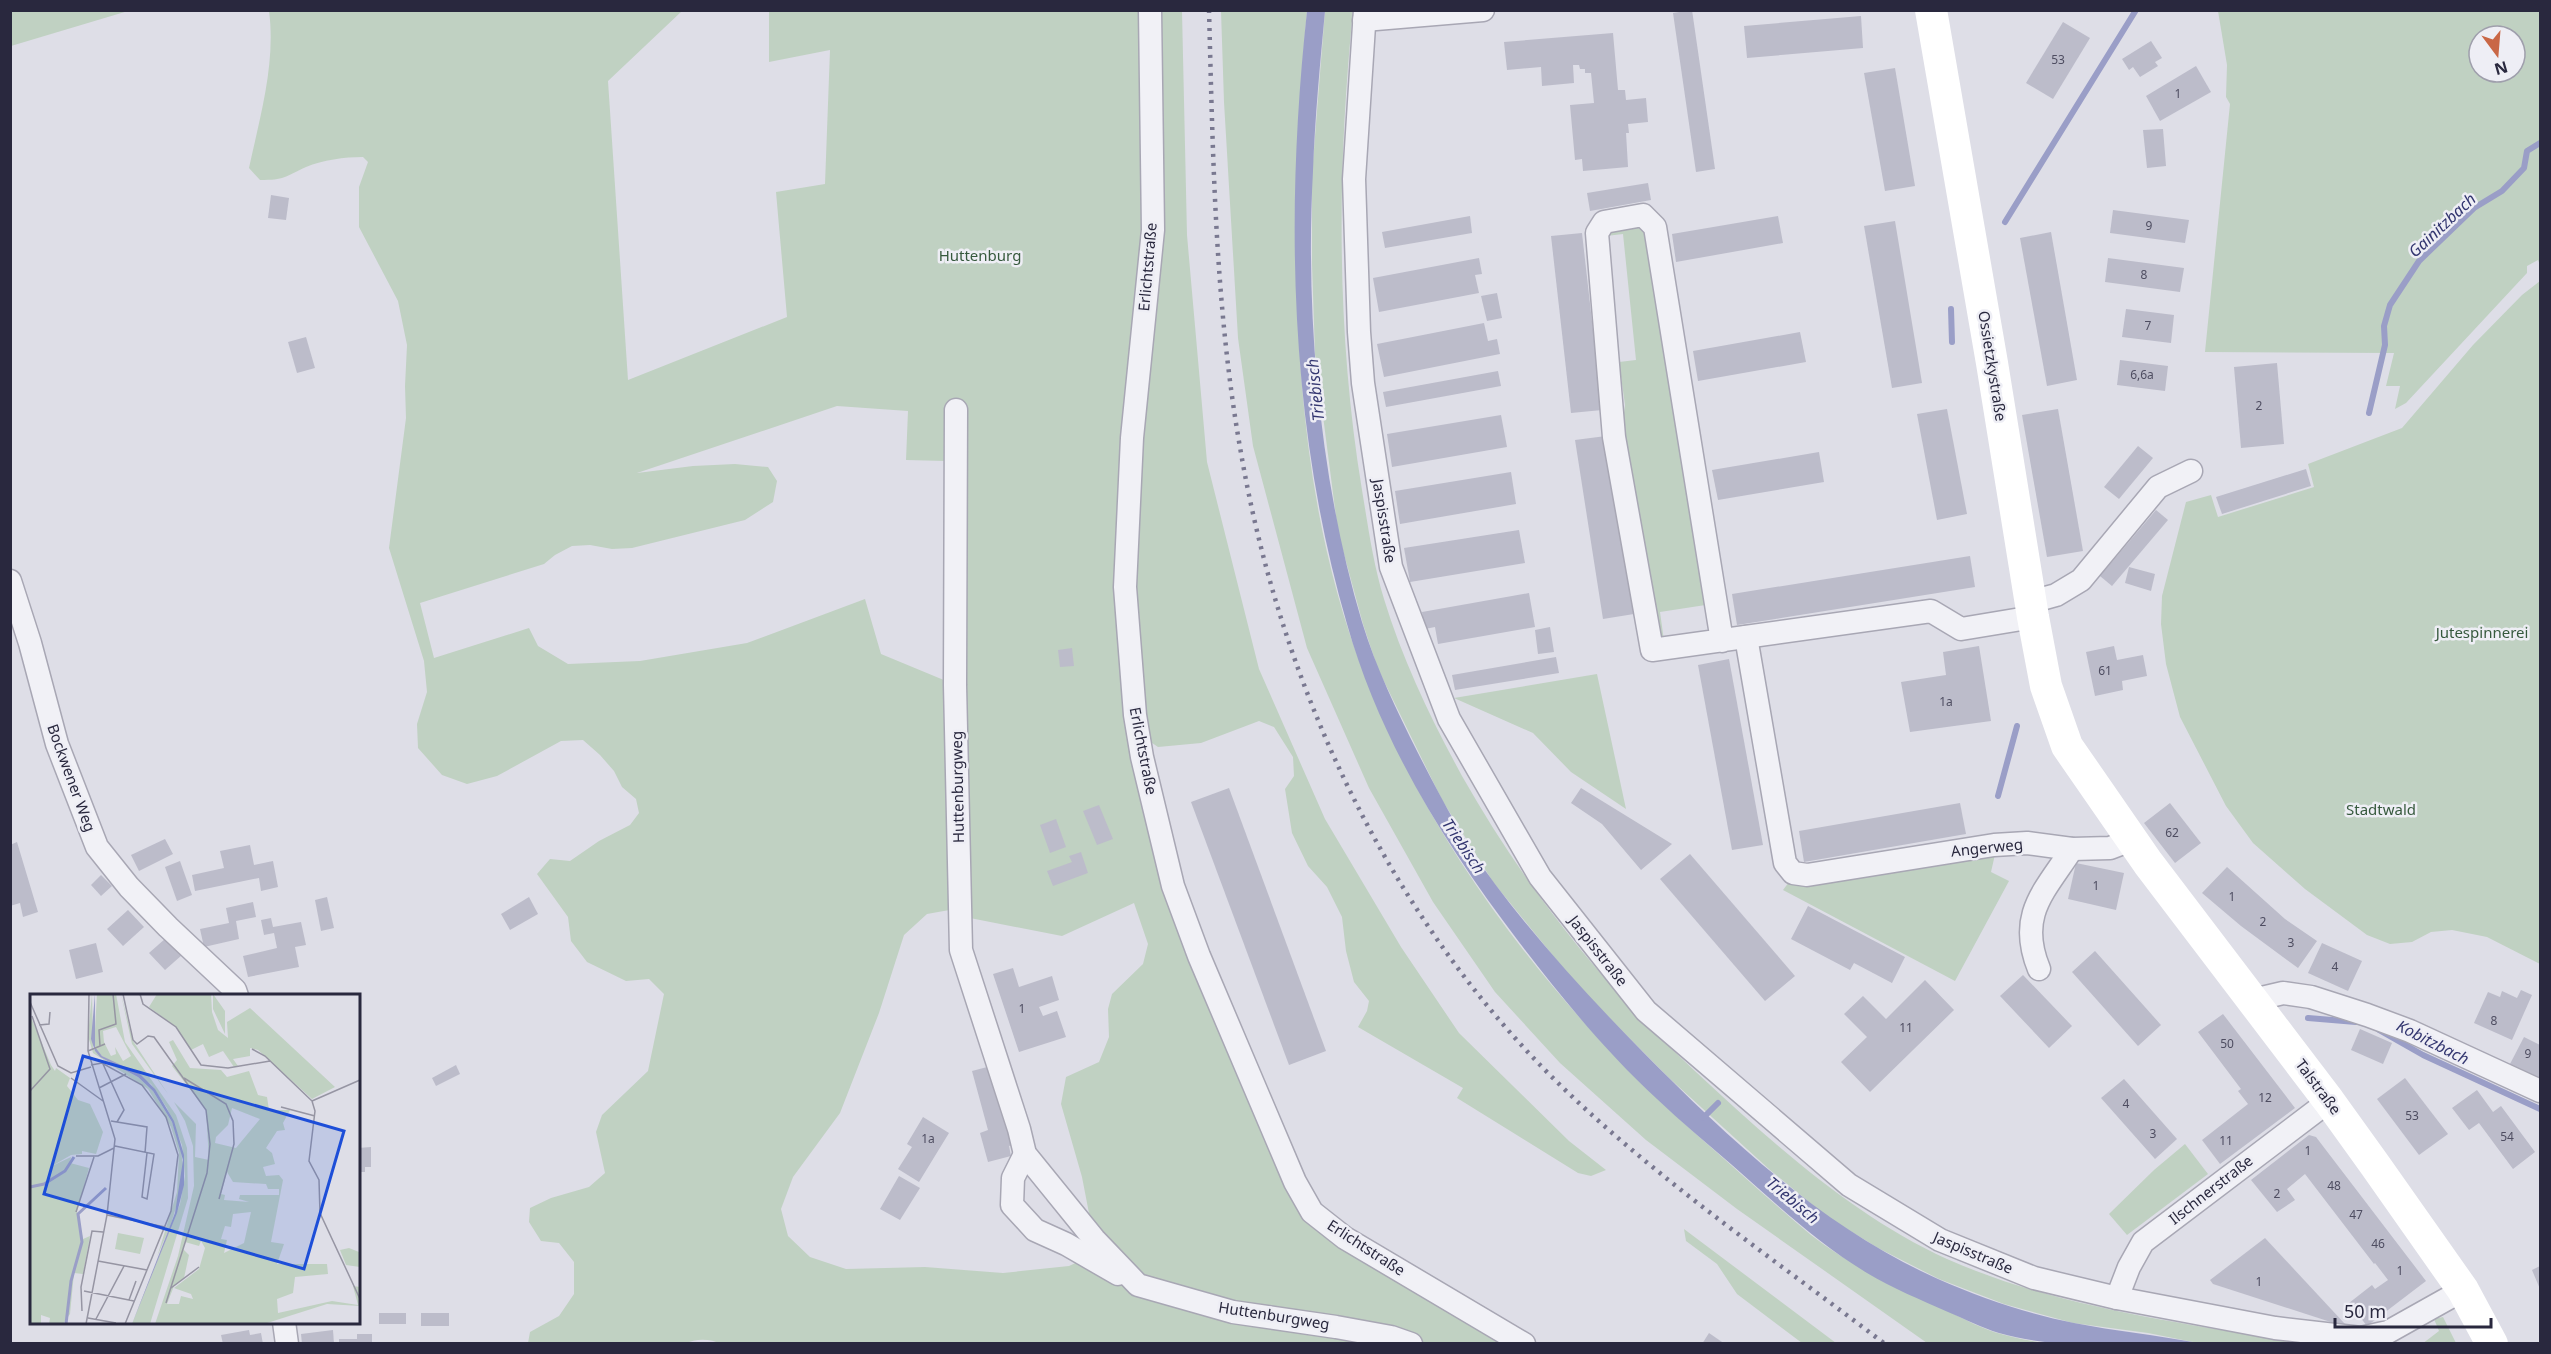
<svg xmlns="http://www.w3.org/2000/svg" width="2551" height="1354" font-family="'Noto Sans',sans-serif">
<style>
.green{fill:#c0d1c2;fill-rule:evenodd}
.water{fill:#9a9ec7}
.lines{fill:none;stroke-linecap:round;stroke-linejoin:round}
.stream{stroke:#9a9ec7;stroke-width:6}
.building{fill:#bcbcca}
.street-casing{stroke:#a8a7b4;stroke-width:25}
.street{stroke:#f1f1f6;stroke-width:22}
.secondary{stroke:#fff;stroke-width:32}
.rail{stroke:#797890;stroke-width:4.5;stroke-dasharray:3 6;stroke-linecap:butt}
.labels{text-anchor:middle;stroke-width:5;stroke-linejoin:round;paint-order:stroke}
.number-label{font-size:12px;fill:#4e4d61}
.park-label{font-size:15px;fill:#36593d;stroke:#eeeef5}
.street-label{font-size:15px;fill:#29283e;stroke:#eeeef5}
.water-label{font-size:16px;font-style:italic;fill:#333670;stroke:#eeeef5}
.inset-river{fill:none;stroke:#9a9ec7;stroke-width:3}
.inset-road{fill:none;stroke:#9695a3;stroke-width:1.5}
.view{fill:#1d4ed8;fill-opacity:0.15;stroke:#1d4ed8;stroke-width:3}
.inset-edge{fill:none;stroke:#29283e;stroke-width:3}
</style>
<rect width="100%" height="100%" fill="#dedee7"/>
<g class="green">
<path d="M11,10H128V11L11,46Z"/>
<path d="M269,11H682L608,81L628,380L787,317L776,192L825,184L830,50L769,62V11H1182L1187,235L1207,462L1259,669L1325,819L1401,947L1459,1033L1569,1141L1606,1170L1591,1176L1578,1173L1457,1098L1463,1088L1358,1027L1367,1011L1369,1001L1354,982L1346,951L1342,917L1327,887L1308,866L1292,833L1285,789L1294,776L1293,757L1274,727L1259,721L1201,743L1158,747L1139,734L1169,869L1312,1212L1524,1343L721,1344C711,1339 696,1338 685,1344L528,1343L530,1332L559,1316L574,1294V1262L559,1243L541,1241L529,1222L530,1208L551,1198L589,1187L605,1173L596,1132L602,1115L648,1071L664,994L649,979L626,981L587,962L571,941L568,917L537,874L550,859L570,861L599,841L630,825L639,813L636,799L622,787L614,771L600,755L583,740L561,741L497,776L467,784L442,775L418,748L417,724L427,692L424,661L389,548L406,418L405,386L407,345L398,301L359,227V187L368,162L363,157C344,157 323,160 306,167C284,177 285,180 260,180L249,168C260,117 276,63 269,11ZM837,406L908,411L906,460L946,461L951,683L881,654L865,599L747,643L640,661L568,664L538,646L529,628L434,658L420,603L544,564L555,555L572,546L590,545L612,549L632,548L745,520L773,502L777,481L768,467L735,464L693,466L637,473ZM1134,903L1148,944L1143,964L1112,994L1108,1009L1109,1037L1099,1062L1066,1077L1061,1104L1082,1177L1094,1239L1084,1259L1069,1266L1003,1273L925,1267L846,1269L810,1257L788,1236L781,1209L793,1177L840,1113L879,1013L904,935L927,914L955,909L970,918L1062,936Z"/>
<path d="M1221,11H1307C1301,71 1299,132 1297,193C1294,355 1305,524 1365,676C1435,856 1561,1015 1705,1142C1740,1173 1775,1205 1811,1235C1851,1266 1896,1287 1941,1308C1959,1316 1976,1326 1994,1332C2010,1337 2027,1340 2043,1343H1927L1737,1209L1646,1140L1560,1063L1495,992L1433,902L1369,788L1307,648L1253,446L1238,338L1224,102Z"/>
<path d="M1325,11H1353C1337,169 1336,332 1362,490C1368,526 1373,563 1384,599C1403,661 1431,719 1462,776C1525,887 1602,985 1696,1072C1770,1141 1854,1217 1947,1259C2058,1308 2179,1322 2297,1343H2198L2148,1333L2073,1323L2004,1304L1939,1279L1878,1248L1826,1216L1770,1170L1668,1077L1576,984L1493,882L1442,800L1378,669L1363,624L1338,532L1315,354L1312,264V174Z"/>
<path d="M2218,11H2540V265L2538,260L2527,266V273L2406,403L2395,409L2400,386H2386L2394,353L2205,352L2230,104L2226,97L2227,65ZM2479,36H2515V72H2479Z"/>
<path d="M1645,227L1712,604L1660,612L1664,641L1659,640L1622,427L1625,405L1619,362L1636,360L1623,234L1606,236L1612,231Z"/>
<path d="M2540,281V964L2487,937L2452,930L2431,932L2412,942L2390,944L2367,935L2305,889L2253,843L2226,806L2180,717L2166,664L2161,624L2162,596L2186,502L2211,495L2218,517L2314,487L2308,464L2402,428L2473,345L2522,295Z"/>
<path d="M1597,674L1626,809L1571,772L1533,733L1454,698Z"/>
<path d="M1996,850L1991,872L2009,881L1955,981L1783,890L1789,882Z"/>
<path d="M2185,1144L2208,1174L2127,1235L2109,1214L2154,1170Z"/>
<path d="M1684,1229L1836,1343H1802L1737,1294L1717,1264L1686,1241Z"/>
<path d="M2443,1317L2456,1343L2422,1344L2439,1331L2434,1319Z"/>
</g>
<path class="water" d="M1307,11H1325C1320,64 1315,117 1313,171C1305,317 1320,482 1362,622C1376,668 1397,711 1418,753C1441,798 1465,844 1495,884C1540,944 1590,998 1643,1052C1730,1140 1824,1228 1938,1279C1981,1298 2028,1314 2074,1323C2115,1331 2157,1335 2198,1343C2132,1344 2062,1351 1999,1333C1982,1328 1965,1319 1948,1312C1921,1300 1892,1288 1867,1273C1817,1243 1775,1203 1732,1165C1707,1143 1681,1122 1657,1099C1606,1052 1561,997 1519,942C1446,846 1380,741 1347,624C1289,426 1285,214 1307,11Z"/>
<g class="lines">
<g class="stream">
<path d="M2005,222L2136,10"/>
<path d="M1951,309L1952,342"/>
<path d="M2369,413L2385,345L2384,326L2390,305L2419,261L2474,208L2502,191L2524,168L2527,151L2540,143"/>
<path d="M1998,796L2017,726"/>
<path d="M2308,1018L2356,1022"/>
<path d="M2379,1030L2423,1055L2540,1109"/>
<path d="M1703,1118L1718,1103"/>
</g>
</g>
<g class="building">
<path d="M1692,10L1715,169L1696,172L1673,13Z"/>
<path d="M1861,16L1863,48L1747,58L1744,26Z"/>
<path d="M2063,22L2090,38L2053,99L2026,83Z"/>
<path d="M1613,33L1618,90H1625L1626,100L1646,98L1648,122L1628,124L1629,133H1626L1628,167L1583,171L1582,159L1575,160L1570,105L1594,103L1591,73H1585V69H1580L1579,65H1573L1574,83L1542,86L1541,67L1507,70L1504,42Z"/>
<path d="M2151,41L2162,58L2155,62L2158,66L2140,77L2133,67L2129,70L2122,59Z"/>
<path d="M2196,66L2211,92L2160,121L2146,96Z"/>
<path d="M1895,68L1915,186L1885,191L1864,73Z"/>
<path d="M2163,129L2166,166L2147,168L2143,130Z"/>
<path d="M1648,183L1651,200L1590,211L1587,193Z"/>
<path d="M271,195L289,198L286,220L268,218Z"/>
<path d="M2113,210L2189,220L2185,243L2110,233Z"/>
<path d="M1470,216L1472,233L1385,248L1382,232Z"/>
<path d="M1778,216L1783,243L1676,262L1672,234Z"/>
<path d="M1895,221L1922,383L1892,388L1864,226Z"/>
<path d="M2051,232L2077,380L2047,386L2020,238Z"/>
<path d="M1582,233L1602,410L1571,413L1551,236Z"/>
<path d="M1479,258L1482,274L1475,275L1479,293L1379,312L1373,278Z"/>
<path d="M2108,258L2184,268L2180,292L2105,282Z"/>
<path d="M1497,293L1502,318L1487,321L1481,296Z"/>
<path d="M2126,309L2174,315L2171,343L2122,337Z"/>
<path d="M1484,323L1488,341L1497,339L1500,354L1384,377L1377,344Z"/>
<path d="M1800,332L1806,362L1698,381L1693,351Z"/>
<path d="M306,337L315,368L297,373L288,342Z"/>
<path d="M2120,360L2168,366L2165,391L2117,385Z"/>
<path d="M2277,363L2284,444L2241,448L2234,367Z"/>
<path d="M1498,371L1501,386L1386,407L1383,392Z"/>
<path d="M1947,409L1967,514L1937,520L1917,414Z"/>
<path d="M2058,409L2083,551L2047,557L2022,415Z"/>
<path d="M1501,415L1507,447L1392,467L1387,434Z"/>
<path d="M1606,436L1634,614L1603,619L1575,440Z"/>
<path d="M2138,446L2153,458L2119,499L2104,487Z"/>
<path d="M1819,452L1824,482L1718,500L1712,470Z"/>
<path d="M2306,469L2311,486L2222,514L2216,497Z"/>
<path d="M1511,472L1516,504L1400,524L1395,491Z"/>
<path d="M2156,510L2168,520L2112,586L2100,576Z"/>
<path d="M1519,530L1525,563L1410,582L1404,548Z"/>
<path d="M1970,556L1975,587L1737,625L1732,594Z"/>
<path d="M2129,567L2155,574L2151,591L2125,583Z"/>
<path d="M1529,593L1535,627L1438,644L1435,627L1425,629L1422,612Z"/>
<path d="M1550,627L1554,652L1538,654L1535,630Z"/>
<path d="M1979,646L1991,721L1910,732L1901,682L1946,675L1943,652Z"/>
<path d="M2114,646L2117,660L2143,655L2147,676L2122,681L2123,690L2095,696L2086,652Z"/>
<path d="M1072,648L1074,666L1060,667L1058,650Z"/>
<path d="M1556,657L1559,673L1455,690L1452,675Z"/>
<path d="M1729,659L1763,845L1732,850L1698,665Z"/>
<path d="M1229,788L1326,1051L1289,1065L1191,802Z"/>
<path d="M1581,788L1672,844L1641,870L1602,824L1571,803Z"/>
<path d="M1960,803L1966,834L1804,862L1799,831Z"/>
<path d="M2170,803L2201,843L2175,863L2144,823Z"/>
<path d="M1099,805L1113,839L1097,845L1083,811Z"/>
<path d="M1056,819L1066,847L1050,853L1040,825Z"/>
<path d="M165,839L173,854L139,871L131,855Z"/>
<path d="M17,842L38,912L23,917L20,903L10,906V845Z"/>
<path d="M250,845L254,865L273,861L278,887L261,891L259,878L195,891L192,875L224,868L220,851Z"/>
<path d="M1081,852L1088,873L1053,886L1047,871L1072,862L1069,856Z"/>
<path d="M1690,854L1795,976L1765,1001L1660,879Z"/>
<path d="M180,861L192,895L177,901L165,867Z"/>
<path d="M2076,863L2124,873L2116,910L2068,899Z"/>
<path d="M2227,867L2285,919L2317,941L2298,968L2241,926L2202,893Z"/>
<path d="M101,875L112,886L101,896L91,885Z"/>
<path d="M327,897L334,928L321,931L315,900Z"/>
<path d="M529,897L538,914L510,930L501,914Z"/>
<path d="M253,902L256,917L236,921L239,939L204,947L200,929L229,923L226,908Z"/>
<path d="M1808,906L1905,957L1892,983L1854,963L1850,970L1791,939Z"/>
<path d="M128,910L144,927L123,946L107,929Z"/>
<path d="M271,918L273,927L301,922L306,945L295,947L299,967L248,977L243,956L277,948L274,933L264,935L261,920Z"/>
<path d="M166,938L182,955L165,970L149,953Z"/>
<path d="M96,943L103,972L76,979L69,950Z"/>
<path d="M2322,943L2362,961L2348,991L2308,973Z"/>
<path d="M2095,951L2161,1025L2138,1046L2072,972Z"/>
<path d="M1013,968L1019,987L1052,976L1059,1000L1039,1007L1043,1016L1057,1011L1066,1037L1019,1052L993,974Z"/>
<path d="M2023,975L2072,1026L2049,1048L2000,996Z"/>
<path d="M1925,980L1954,1010L1870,1092L1841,1062L1867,1037L1844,1014L1863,996L1886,1019Z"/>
<path d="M2521,990L2532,995L2512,1040L2474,1023L2488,992L2500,997L2502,991L2517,998Z"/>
<path d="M2223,1014L2295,1108L2220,1164L2202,1140L2248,1104L2238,1091L2241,1089L2198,1032Z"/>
<path d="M2360,1029L2392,1043L2383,1064L2351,1050Z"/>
<path d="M2524,1037L2540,1045V1079L2510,1064Z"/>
<path d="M456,1065L460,1074L436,1086L432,1078Z"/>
<path d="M991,1066L1013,1145L1009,1146L1011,1156L988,1162L980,1133L988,1130L972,1071Z"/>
<path d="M2405,1078L2448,1134L2419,1155L2377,1099Z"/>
<path d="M2124,1079L2177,1139L2155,1159L2101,1098Z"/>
<path d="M2477,1090L2493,1112L2501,1106L2535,1152L2513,1169L2479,1123L2469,1130L2452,1108Z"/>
<path d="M923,1117L949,1133L919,1182L898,1169L912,1147L907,1144Z"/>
<path d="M2309,1135L2316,1137L2426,1281L2367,1326L2349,1303L2372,1285L2375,1289L2388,1280L2375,1263L2374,1264L2305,1174L2287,1189L2295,1200L2277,1212L2251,1180Z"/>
<path d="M371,1147V1167H365V1172H358V1148Z"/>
<path d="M899,1176L920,1188L900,1220L880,1209Z"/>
<path d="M2265,1238L2345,1324L2343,1326L2213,1284L2210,1280Z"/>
<path d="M2540,1266V1289L2532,1270Z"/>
<rect x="379" y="1313" width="27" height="11"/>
<rect x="421" y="1313" width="28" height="13"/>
<path d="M249,1330L250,1335L261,1333L263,1344H223L221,1335Z"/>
<path d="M333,1330L334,1344H302L301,1334Z"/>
<path d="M1709,1333L1725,1344H1702Z"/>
<path d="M357,1334H372V1344H339V1339H357Z"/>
</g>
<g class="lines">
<defs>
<g id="street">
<path d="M1150,10L1153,230L1132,438L1125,587L1135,715L1142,757L1173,886L1199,956L1295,1182L1312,1212L1345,1238L1524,1344"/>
<path d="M1365,10L1354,179L1359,332L1363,383L1391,567L1449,719L1540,877L1646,1011L1849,1185L1940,1240L2034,1278L2117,1298L2275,1328L2361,1338L2388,1332L2463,1290"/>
<path d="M1364,20L1483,10"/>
<path d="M956,410L955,685L961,950L1019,1129L1025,1154L1094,1239L1138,1285L1233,1312L1336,1327L1391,1337L1411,1344"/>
<path d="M10,581L30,643L57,744L97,847L129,887L168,927L235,990L237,996"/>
<path d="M2031,602L2056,595L2081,580L2158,487L2191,471"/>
<path d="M1746,637L1785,863L1793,873L1807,875L1994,845L2027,843L2072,849L2110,848L2131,840"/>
<path d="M1722,641L1655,227L1643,215L1604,222L1597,233L1614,437L1652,650L1931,611L1961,629L2033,617"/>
<path d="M2039,969C2017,915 2044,892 2072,849"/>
<path d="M2253,1000L2283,993L2311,997L2367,1015L2410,1031L2540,1091"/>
<path d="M1025,1154L1013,1178L1012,1205L1035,1230L1066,1244L1118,1274"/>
<path d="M2117,1298L2129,1267L2143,1242L2329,1101"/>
<path d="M284,1322L287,1344"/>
</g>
</defs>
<use href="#street" class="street-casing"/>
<use href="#street" class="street"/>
<path class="secondary" d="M1931,10L1992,363L2033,617L2046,686L2067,746L2148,863L2329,1101L2375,1165L2463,1290L2492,1344"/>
<path class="rail" d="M1209,10C1213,158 1215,308 1241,453C1281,685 1388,916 1557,1082C1657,1180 1774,1259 1885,1344"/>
</g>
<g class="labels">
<g class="number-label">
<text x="2058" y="64">53</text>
<text x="2178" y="98">1</text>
<text x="2149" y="230">9</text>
<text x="2144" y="279">8</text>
<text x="2148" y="330">7</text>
<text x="2142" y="379">6,6a</text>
<text x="2259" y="410">2</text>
<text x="2105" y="675">61</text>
<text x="1946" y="706">1a</text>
<text x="2172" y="837">62</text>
<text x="2096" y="890">1</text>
<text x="2232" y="901">1</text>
<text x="2263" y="926">2</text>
<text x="2291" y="947">3</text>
<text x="2335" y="971">4</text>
<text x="1022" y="1013">1</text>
<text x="2494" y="1025">8</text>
<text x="1906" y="1032">11</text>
<text x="2227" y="1048">50</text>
<text x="2528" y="1058">9</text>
<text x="2265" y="1102">12</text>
<text x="2126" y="1108">4</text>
<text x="2412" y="1120">53</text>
<text x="2153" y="1138">3</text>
<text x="2507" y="1141">54</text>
<text x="928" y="1143">1a</text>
<text x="2226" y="1145">11</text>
<text x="2308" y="1155">1</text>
<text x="2334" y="1190">48</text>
<text x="2277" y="1198">2</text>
<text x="2356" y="1219">47</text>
<text x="2378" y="1248">46</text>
<text x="2400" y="1275">1</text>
<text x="2259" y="1286">1</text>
</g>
<g class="park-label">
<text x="980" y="261">Huttenburg</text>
<text x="2482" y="638">Jutespinnerei</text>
<text x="2381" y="815">Stadtwald</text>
</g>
<g class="street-label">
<text transform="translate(1148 267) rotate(-85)" y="5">Erlichtstraße</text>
<text transform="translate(1992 366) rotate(81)" y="5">Ossietzkystraße</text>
<text transform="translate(1384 521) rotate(81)" y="5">Jaspisstraße</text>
<text transform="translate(1143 751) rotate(79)" y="5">Erlichtstraße</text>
<text transform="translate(71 778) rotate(70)" y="5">Bockwener Weg</text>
<text transform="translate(958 787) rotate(-91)" y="5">Huttenburgweg</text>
<text transform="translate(1987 848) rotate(-6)" y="5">Angerweg</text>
<text transform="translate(1598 951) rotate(52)" y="5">Jaspisstraße</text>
<text transform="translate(2318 1087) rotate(53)" y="5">Talstraße</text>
<text transform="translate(2211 1190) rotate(-38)" y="5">Ilschnerstraße</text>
<text transform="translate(1366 1248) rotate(33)" y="5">Erlichtstraße</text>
<text transform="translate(1973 1253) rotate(23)" y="5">Jaspisstraße</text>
<text transform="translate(1274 1316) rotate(9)" y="5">Huttenburgweg</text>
</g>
<g class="water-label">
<text transform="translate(2442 225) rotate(-43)" y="6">Gainitzbach</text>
<text transform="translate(1315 390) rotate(-96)" y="6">Triebisch</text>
<text transform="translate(1464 846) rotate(56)" y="6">Triebisch</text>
<text transform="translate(2433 1042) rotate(27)" y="6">Kobitzbach</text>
<text transform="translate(1793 1200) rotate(40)" y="6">Triebisch</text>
</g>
</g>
<g transform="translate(30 994)">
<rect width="330" height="330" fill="#dedee7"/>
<path d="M62,0L63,54L70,63L108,83L123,97L142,128L150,151L153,171L150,200L141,230L127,263L147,198L149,159L141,133L118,95L63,59L58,42ZM67,0H86L95,48L146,121L157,154L158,204L120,330H102L150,210L155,182L152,151L137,114L121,90L72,62L64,53ZM86,33L101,62L93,67L85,53L86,60L81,62L74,48L73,37ZM91,0L103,47L138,100L102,50ZM127,0H181L182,18L188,36L198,44L197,28L220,14L305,93L282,105L228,56L220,54V62L203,65L208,72L204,73L193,57L179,63L173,50L161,56L146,33L119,13ZM183,0L195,17V40L183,15ZM0,21L21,71L25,77L26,74L40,84L37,92L48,106L60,110L73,138L66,160L52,157V160L41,161L22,172L41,163L40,169L59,174L47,217L53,245L60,242L53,280L44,279L40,320L33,330H19L20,324L11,321V330H0ZM143,46L160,74L191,76L197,83L219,77L228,101L237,103L239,116H260L253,129L255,136L247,137L236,154L242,159L245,170L233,173L236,182L249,181L253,186L241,248L254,250L247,270H297L298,280L265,283L263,299L247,305L248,319L302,307L328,311L323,292L330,293V312L297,310L234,330H125L148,262L164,192L163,152L155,127L144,108L166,130L165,163L179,166L176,116L142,72L147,66L139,48ZM202,114L230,125L206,154L185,149L186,143L198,131ZM197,178L203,188L236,190L238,195H249V201H210L209,205L219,208L194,206L195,201L191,200ZM221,218L214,249L194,259L197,246L191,245L195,232L201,233L203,220ZM171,247L175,254L169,275L144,294L161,300L163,305L151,302L149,310H137L144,292L154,284L159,261L153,255L155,248L169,252ZM88,239L114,244L110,260L85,255ZM319,254L329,258L330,273L316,271L310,256Z" fill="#c0d1c2" fill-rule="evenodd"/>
<path d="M65,0V53L72,62L110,80L125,95L144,127L154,161V191L147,219L102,330L145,219L153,166L142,128L123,97L108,83L70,63L65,57L61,45Z" fill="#9a9ec7"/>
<path class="inset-river" d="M0,193L14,190L35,177L44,163M36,330L41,287L52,248L48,220L76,194"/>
<path class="inset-road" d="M93,0L103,46L107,50L118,42L124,43L176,116L180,150L177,179L136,309M110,0L113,10L146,33L171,71L198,74L240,67M0,8L28,72L41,79L61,73M9,31L19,30L20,18M70,52L69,36L86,30L83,0M222,55L235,62L282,107M58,57L75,50M73,70L94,116L87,128M61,71L72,69L112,91L136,123L148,161L141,217L95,330M41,84L73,107M154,84L196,110L203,127L204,150L189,205M69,94L96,80M0,97L20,75L2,22M282,107L285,117L279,167L289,186L290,219L330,305M282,107L330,86M251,113L285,122M81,127L117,133L115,159M85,152L124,160L117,205L112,203L117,159M46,162H68L84,154M46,218L64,163M77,221L135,233M68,267L117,276M141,294L169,273M54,297L104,307M99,306L106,287M52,317L51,293L62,237L73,238M58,324L86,329M66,325L94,272M56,330L77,221L85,145L58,57L59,0"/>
<path class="view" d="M53,62L314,137L274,275L14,200Z"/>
<rect width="330" height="330" class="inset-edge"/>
</g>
<rect width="2551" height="1354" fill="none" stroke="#29283e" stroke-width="24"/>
<g transform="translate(2497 54) rotate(164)"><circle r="28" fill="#eeeef5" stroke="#9f9fac" stroke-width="1.5"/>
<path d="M0-4.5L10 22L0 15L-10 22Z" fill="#c96746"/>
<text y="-9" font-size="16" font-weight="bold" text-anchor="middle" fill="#29283e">N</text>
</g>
<path d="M2335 1318v9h156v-9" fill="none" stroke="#29283e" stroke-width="3"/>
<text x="2344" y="1318" font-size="18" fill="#29283e" stroke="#eeeef5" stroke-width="4.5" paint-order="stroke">50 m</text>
</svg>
